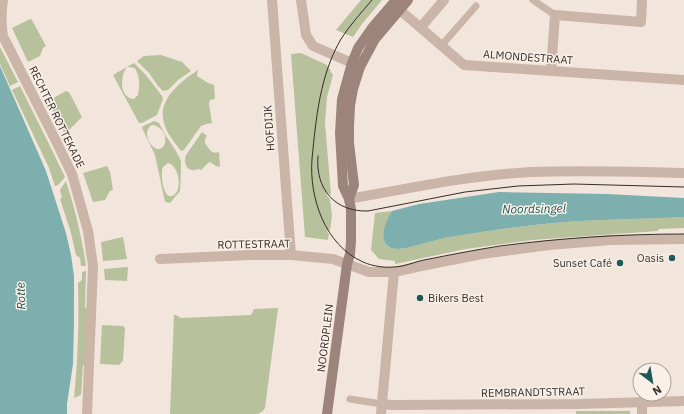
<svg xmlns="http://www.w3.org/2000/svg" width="684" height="414" font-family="'IBM Plex Sans',sans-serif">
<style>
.green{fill:#b7c19c;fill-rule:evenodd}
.water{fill:#7cafad}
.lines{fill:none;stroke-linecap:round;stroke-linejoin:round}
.lane{stroke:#cab5a8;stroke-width:7}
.street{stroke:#cab5a8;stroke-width:10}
.secondary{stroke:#9d847a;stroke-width:10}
.tram{stroke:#372c28;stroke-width:1}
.poi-dot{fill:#1e5858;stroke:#f9f1e9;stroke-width:1.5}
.labels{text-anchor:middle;stroke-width:3;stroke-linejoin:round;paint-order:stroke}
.street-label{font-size:11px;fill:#372c28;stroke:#f9f1e9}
.poi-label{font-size:11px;fill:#372c28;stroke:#f9f1e9;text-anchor:end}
.water-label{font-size:12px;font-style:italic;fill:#1e5858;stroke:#f9f1e9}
</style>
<rect width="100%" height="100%" fill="#f2e6dc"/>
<g class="green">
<path d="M361,0H382L362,24L353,37L336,30Z"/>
<path d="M30,19L32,20L46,46L43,48L40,56L28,62L12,28Z"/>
<path d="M0,47L18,82L10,86L0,64Z"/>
<path d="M301,53L327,65V66L329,67V69L331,70L330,72L332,73L333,75L327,97L325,123L331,195L328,193L326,194L330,199L332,215L330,231L329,229L327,231L329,234L328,240L305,237L291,54Z"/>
<path d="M161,55L182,62L191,71L178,80L168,90L163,91L158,86L149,73L137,61L144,56Z"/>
<path d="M134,63L146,75L162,96L163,99L157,115L142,123H139L113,75ZM127,67H130L135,68C140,77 140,86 138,95L134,99C119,98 120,75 127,67Z"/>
<path d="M198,70L197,76L208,83L214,85L215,99L210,100L209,104L212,123L206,124L201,126L184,150L181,151C176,145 172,139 168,133C166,128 163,123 163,118C160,97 183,80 198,70Z"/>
<path d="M20,86L51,148L65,177L58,185L55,186L49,168L12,90Z"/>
<path d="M66,91L69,92L82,117L65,134L48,101Z"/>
<path d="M154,121L157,122L159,123L166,136L176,151L181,161V172L180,191L170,203L165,202L155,155L142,128L143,126ZM152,125C169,127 168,149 159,149C151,150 141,131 152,125ZM168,163C180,166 183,193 172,196C163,199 160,173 163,167C165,165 166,165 168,163Z"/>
<path d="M202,132L207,136L205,139V143C209,149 212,155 219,152L220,167L216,166L210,162L208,163L201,170C196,168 196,171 192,170C185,169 184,160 186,155Z"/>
<path d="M107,166L110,172L113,190L110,191L105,200L93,202L83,173Z"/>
<path d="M66,181C75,209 82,237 86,266H81L80,258L76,255L71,233L60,199L62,198L60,190Z"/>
<path d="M392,211C388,220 377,239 389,247C399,253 422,243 433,241C443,238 453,236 463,235C497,229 531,225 566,222C605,219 645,219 684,217V228L659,229L658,231L532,240L466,249L395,264V261L379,259L371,250L375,213Z"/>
<path d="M123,237L127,259L103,261L101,242Z"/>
<path d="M128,267L127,281L105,280L104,269Z"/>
<path d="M86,271L85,308L90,309L86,365H83L81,395L74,398C78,360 79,322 78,283L82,280V272Z"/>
<path d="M278,308L265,408L262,412L257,414H170L174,315H176L181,318L251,315L254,309Z"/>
<path d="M102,325L123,326L125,328L123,361L119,365L100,364Z"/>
<rect x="576" y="411" width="54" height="3"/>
</g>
<g class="water">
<path d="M0,66L46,171L66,233L71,255L74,276V322L73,364L67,404V414H0Z"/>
<path d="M499,192L607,194L684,198V217C645,219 605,219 566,222C531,225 497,229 463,235C453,236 443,238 433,241C422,243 399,253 389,247C377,239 387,220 392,211L419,204Z"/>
</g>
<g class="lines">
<g class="lane">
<path d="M533,0L555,15"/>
<path d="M441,46L476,6"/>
<path d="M350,399L382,404"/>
</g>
<g class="street">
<path d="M3,0C1,12 1,24 3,36L56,141L72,174L88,231L93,266L87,414"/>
<path d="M272,0L291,255"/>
<path d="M301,0L306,35L313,46L359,66"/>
<path d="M394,5L464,65L684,80"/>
<path d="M421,27L444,0"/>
<path d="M551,71L555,15L641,22L642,0"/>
<path d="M349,199C410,188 471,175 532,172C583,170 634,172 684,173"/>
<path d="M160,259L250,255H291L333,259L369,272H394L421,266L482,254L549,245L611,240L684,239"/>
<path d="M642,402V414"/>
<path d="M382,404L392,405L578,404L684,401"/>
<path d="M381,414L394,272"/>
</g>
<g class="secondary">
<path d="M349,199L354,185L349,143V126L350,106L353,89L360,67L375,39L408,0"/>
<path d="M327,414L344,287L347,264L350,254L351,241V209L349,199L343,186L340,133L342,99L352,63L358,48L372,28L396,0"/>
</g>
<g class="tram">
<path d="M372,0C361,13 350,25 341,39C320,75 316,118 312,159C309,198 325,245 363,262C372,266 384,268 393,267C404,267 414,262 424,260C449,255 475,250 500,246C561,238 623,234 684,234"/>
<path d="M318,156C315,189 335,212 368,211L465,192L518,186L574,184L684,187"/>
</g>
</g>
<g class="poi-dot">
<circle cx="672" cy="258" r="4"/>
<circle cx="620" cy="263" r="4"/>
<circle cx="420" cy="298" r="4"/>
</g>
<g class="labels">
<g class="street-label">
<text transform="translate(528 57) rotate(4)" y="4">ALMONDESTRAAT</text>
<text transform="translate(57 117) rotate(64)" y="4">RECHTER ROTTEKADE</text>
<text transform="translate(269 128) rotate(-94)" y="4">HOFDIJK</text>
<text transform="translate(254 244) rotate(-1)" y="4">ROTTESTRAAT</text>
<text transform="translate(325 338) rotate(-83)" y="4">NOORDPLEIN</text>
<text transform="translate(533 392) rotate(-1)" y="4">REMBRANDTSTRAAT</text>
</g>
<g class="poi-label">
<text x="664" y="262">Oasis</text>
<text x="612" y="267">Sunset Café</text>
<text x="428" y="302" text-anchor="start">Bikers Best</text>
</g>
<g class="water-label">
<text transform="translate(534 209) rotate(-1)" y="4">Noordsingel</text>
<text transform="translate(21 296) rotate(-92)" y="4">Rotte</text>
</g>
</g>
<g transform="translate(652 382) rotate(149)"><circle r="19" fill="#f9f1e9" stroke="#aba29c"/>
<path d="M0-3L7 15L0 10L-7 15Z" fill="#1e5858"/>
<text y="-6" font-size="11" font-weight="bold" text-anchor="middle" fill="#372c28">N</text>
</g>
</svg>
